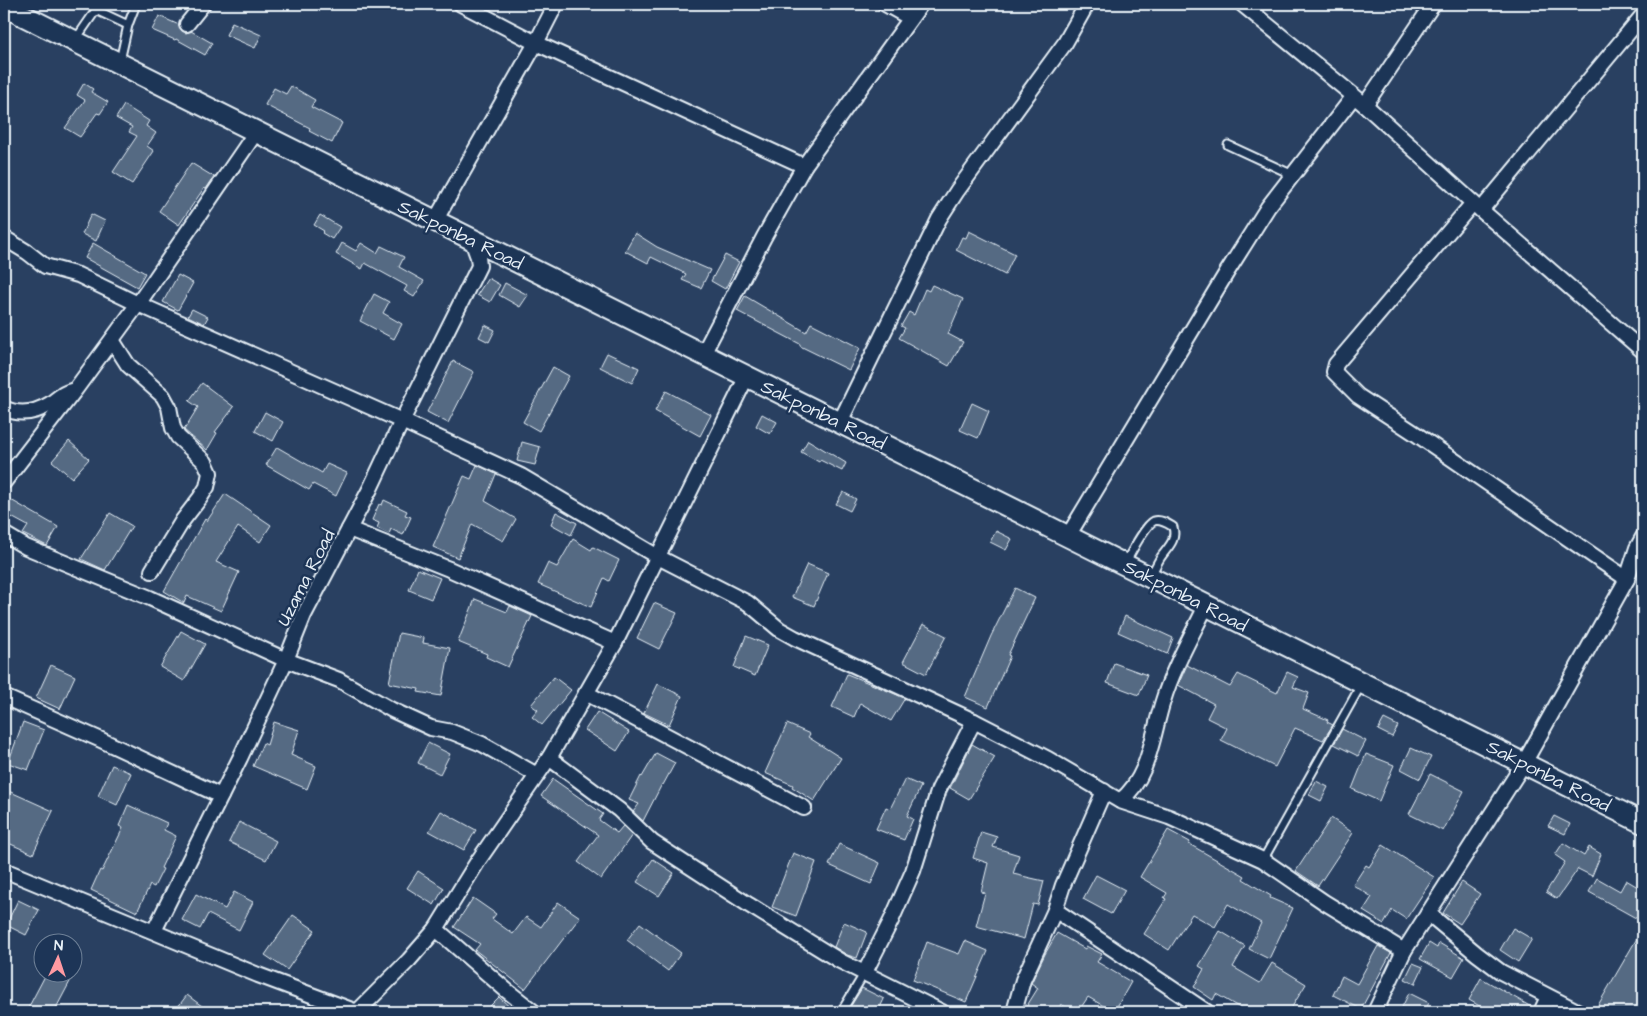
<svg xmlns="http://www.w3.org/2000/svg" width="1647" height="1016" font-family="'Architects Daughter',sans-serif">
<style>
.building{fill:#556a83;stroke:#e8f1f8}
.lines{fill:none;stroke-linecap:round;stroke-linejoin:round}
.service-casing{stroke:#e8f1f8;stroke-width:11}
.minor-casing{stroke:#e8f1f8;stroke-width:18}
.secondary-casing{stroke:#e8f1f8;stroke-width:24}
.service{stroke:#1d3557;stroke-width:7}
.minor{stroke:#1d3557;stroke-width:14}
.secondary{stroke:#1d3557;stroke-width:20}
.labels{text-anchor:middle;stroke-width:5;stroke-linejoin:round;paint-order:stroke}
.street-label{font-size:19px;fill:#e8f1f8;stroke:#1d3557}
</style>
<rect width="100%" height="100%" fill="#294061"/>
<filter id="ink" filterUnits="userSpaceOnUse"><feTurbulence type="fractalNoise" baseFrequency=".02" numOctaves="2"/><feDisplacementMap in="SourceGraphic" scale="10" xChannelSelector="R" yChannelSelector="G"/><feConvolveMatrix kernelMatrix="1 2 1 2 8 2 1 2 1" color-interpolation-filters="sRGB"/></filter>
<g filter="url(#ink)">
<g class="building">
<path d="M159,16L179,25L182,31L186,33L191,31L212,43L205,55L176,39L175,40L152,30Z"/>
<path d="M232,22L261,35L255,48L226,35Z"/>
<path d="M84,83L93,89L91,92L108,102L100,114L97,113L80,137L65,128L85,100L77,95Z"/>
<path d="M291,86L315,100L311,107L342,123L332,143L309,131L310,128L265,105L274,88L286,94Z"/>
<path d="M124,105L149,121L146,126L156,133L147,146L154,151L132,184L113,172L137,136L129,132L132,127L116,118Z"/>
<path d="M191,163L214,177L206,189L204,188L179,225L159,211Z"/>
<path d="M91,214L105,221L96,241L82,234Z"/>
<path d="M320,215L340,227L332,239L322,233L324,231L314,225Z"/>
<path d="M969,231L1015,254L1005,275L956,250L962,237L966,238Z"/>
<path d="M635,233L657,247L710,270L701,288L682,280L686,274L651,257L648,263L625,251Z"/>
<path d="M93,243L145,273L137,287L85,258Z"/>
<path d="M342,243L356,251L361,243L377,253L381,246L404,257L399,267L424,281L414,297L404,291L407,286L365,263L362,269L336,254Z"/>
<path d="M725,255L739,262L725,289L711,281Z"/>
<path d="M178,275L193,283L178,310L163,302Z"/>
<path d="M488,278L500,285L490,302L477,295Z"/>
<path d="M505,283L528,295L520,307L499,295Z"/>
<path d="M932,285L963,299L948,334L963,342L949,366L899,338L905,328L901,326L909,312L914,315L925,289L929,291Z"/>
<path d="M374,294L389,302L383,313L402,324L394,339L360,321Z"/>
<path d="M745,296L806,332L811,323L860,348L849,370L800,346V344L737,311Z"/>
<path d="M192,309L208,317L204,324L188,316Z"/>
<path d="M485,325L495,330L489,342L479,337Z"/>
<path d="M607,353L639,368L632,383L600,367Z"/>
<path d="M453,361L474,372L448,423L427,412Z"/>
<path d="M553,367L569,376L539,431L523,422Z"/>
<path d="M202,383L234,407L215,432L217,433L207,450L184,430L198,407L189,401Z"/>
<path d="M666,391L711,415L700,436L655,411Z"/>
<path d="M972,403L989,411L978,438L960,430Z"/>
<path d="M265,412L283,422L273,441L255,431Z"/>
<path d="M762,414L777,422L770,434L756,426Z"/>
<path d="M808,440L846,463L842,471L820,460L819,462L801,452Z"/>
<path d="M69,441L89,459L72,478L52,461Z"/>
<path d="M522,442L540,447L535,465L517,461Z"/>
<path d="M277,447L322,473L327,464L347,473L336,496L313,484L309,490L266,465Z"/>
<path d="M477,465L496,474L485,501L516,519L503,541L472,524L458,558L433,547L464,476L471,479Z"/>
<path d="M843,492L856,499L850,511L836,504Z"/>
<path d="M225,494L271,525L260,542L238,527L216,562L239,572L221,611L187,596L184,603L164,591L205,519L207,521Z"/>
<path d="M4,496L58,527L47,546L23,534L28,526L4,513Z"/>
<path d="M384,500L407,511L405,515L411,517L403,535L391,529L389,534L377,528L379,523L372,520L379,504L382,505Z"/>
<path d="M556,512L577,523L571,535L551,524Z"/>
<path d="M110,513L132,526L105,570L81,559Z"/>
<path d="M996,531L1012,539L1006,550L990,542Z"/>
<path d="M573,539L591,550L593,547L619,560L609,581L604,578L591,607L538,584L548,563L557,567Z"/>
<path d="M807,564L828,573L814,606L792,597Z"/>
<path d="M418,569L440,578L431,599L409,590Z"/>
<path d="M1015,588L1035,598L1008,655L1010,656L988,707L965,697L991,636Z"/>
<path d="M475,599L507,612L510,606L532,616L508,667L486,657L487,654L458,642Z"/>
<path d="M654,603L677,613L659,649L637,638Z"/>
<path d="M1125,616L1173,638L1167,654L1118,632Z"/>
<path d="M923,624L946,636L926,674L903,662Z"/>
<path d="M181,631L205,644L184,681L160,667Z"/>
<path d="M399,633L424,638L423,643L450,648L441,696L418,692L419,689L389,683Z"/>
<path d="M746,636L768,645L755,676L734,667Z"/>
<path d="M1114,663L1147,675L1139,695L1107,683Z"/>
<path d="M51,665L75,676L60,709L36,698Z"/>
<path d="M1187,665L1230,687L1238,674L1277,693L1287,672L1298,677L1293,687L1309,693L1303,709L1328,720L1327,722L1333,725L1323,740L1295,728L1275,767L1221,740L1227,728L1207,718L1214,704L1178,685Z"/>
<path d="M847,674L905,698L891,721L860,703L854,717L832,707Z"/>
<path d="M554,677L571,690L542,725L532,717L538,710L531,705Z"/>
<path d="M658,684L682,696L669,725L644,713Z"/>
<path d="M597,712L629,732L617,751L585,730Z"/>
<path d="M1384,719L1398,726L1392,737L1378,730Z"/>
<path d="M23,722L44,730L28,770L8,763Z"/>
<path d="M274,722L299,730L291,755L316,766L307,789L253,766L263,743L267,745Z"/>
<path d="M787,724L810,734L808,737L841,758L814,801L792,787L793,785L765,773Z"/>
<path d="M1342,729L1366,741L1358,756L1334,744Z"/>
<path d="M428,743L450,754L440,774L418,763Z"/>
<path d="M972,744L995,757L969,799L950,788Z"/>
<path d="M1411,748L1431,757L1420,779L1401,769Z"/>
<path d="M656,753L675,763L663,785L662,784L643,821L633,812L639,804L629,800L641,776L642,777Z"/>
<path d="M1366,754L1394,765L1379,801L1352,789Z"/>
<path d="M112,765L131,773L117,805L98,796Z"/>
<path d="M1430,774L1464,791L1443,831L1409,814Z"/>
<path d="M553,779L603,814L599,820L617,833L623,826L632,835L601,879L578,862L598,835L541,796Z"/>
<path d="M905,779L921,786L907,816L913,819L904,840L876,829L886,807L890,809Z"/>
<path d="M1316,781L1328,787L1321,801L1309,795Z"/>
<path d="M4,789L53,811L33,854L4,841Z"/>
<path d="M128,805L167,823L164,830L176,836L161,868L163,869L154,887L150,885L137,912L91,890L100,870L102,871L123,828L119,826Z"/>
<path d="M441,811L476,830L464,850L429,831Z"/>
<path d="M1554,816L1570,824L1565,834L1548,826Z"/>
<path d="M1331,818L1353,833L1318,886L1296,871Z"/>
<path d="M239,822L276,841L266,860L229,842Z"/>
<path d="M1168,830L1190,842L1189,844L1245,876L1243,879L1271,896L1270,898L1293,908L1269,959L1249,949L1261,923L1228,904L1215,927L1192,914L1169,950L1144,934L1166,899L1164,898L1167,893L1140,877Z"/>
<path d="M981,832L997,837L993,847L1019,855L1013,874L1044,881L1038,905L1033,904L1024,939L976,926L985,893L981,892L988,863L973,858Z"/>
<path d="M1563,843L1584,856L1589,847L1601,854L1592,876L1578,869L1557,899L1546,892L1565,862L1555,855Z"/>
<path d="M839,844L880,863L871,884L829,865Z"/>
<path d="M1383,845L1434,877L1406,919L1392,910L1384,924L1363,911L1372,897L1353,885L1366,865L1369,867Z"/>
<path d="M793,853L816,862L796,916L772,907Z"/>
<path d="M653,859L674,873L659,896L637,882Z"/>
<path d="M418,871L444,888L434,905L407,888Z"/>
<path d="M1096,875L1125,890L1111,914L1083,899Z"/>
<path d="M1597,878L1620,891L1626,880L1643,890V922L1589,892Z"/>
<path d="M1462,882L1480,894L1460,924L1443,913Z"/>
<path d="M234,892L253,902L239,930L208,914L200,929L182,920L196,894L225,909Z"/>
<path d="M473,898L496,914L492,919L513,934L526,917L541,927L558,902L580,917L525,989L475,950L480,944L454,927Z"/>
<path d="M18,900L39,910L26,935L6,925Z"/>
<path d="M293,915L315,930L287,970L265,955Z"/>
<path d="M844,922L867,932L857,958L847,955L834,947Z"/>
<path d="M640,923L681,953L668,971L627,940Z"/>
<path d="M1513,928L1532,939L1518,962L1500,950Z"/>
<path d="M1643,928V1012H1607L1597,1007Z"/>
<path d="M1220,931L1245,946L1233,967L1260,983L1272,963L1306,984L1289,1012H1247L1216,994L1213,1000L1194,987L1204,969L1199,966Z"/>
<path d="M1057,933L1085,949L1086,946L1102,954L1097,962L1131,982L1114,1012L1088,997L1078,1012H1074L1061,1004L1057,1012H1023L1038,988L1031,983L1045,954Z"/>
<path d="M965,941L988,951L966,1002L913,980L927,942L959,954Z"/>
<path d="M1429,943L1437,948L1439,943L1464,958L1453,977L1420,959Z"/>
<path d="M1378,946L1391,953L1361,1009L1333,995L1342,976L1357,984Z"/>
<path d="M1413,963L1423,967L1415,984L1405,979Z"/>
<path d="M46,974H74L54,1012H26Z"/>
<path d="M1481,978L1533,1008L1532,1012H1490L1469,1000Z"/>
<path d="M862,988L884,999L878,1012H847Z"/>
<path d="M1409,993L1429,1003L1424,1012H1411L1402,1007Z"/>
<path d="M187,995L210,1012H174Z"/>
<path d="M499,997L515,1012H484Z"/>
</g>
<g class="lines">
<defs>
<g id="service">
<path d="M96,10L128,25"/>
<path d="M76,39L96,10L99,4"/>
<path d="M120,61L128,25L136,4"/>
<path d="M1228,145L1293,175"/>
<path d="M1126,562C1131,553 1145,525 1154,521C1161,519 1168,524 1173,527C1177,540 1168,547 1161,557C1157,563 1154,570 1151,576"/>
<path d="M1263,860L1361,685"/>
<path d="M841,1012L864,974"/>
</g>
<g id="minor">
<path d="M461,4L536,43L804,166"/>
<path d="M885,4L910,18"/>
<path d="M1242,4L1365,105L1481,210L1643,351"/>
<path d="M187,24L203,4"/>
<path d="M1365,105L1433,4"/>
<path d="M1473,203L1336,364L1334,372L1358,396L1416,434L1627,579"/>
<path d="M1481,210L1643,15"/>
<path d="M435,221L536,43L556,4"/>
<path d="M4,238L27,252L45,266L78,275L138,304L402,421L521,476L658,557L748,603L779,629L795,638L974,721L1048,759L1120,801L1169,817L1263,860L1324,902L1404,951"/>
<path d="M112,340L128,365L163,396L169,407L173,428L178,437L205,462L210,473L207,487L200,498L183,520L152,571"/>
<path d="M703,354L764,237L804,166L921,4"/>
<path d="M4,408C20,416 35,413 50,404C57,399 62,393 71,391"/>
<path d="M840,422L939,219L957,191L1065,43L1087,4"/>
<path d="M4,482L75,390L138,304L256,132"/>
<path d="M349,529L449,569L615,643"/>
<path d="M4,534L26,547L150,598L286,660L339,680L392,710L431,728L452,732L482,744L537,775"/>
<path d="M1068,536L1227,272L1268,207L1354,96"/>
<path d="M586,693L804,808"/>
<path d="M4,697L99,739L221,796"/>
<path d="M549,758L619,810L652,842L749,905L840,961L942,1012"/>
<path d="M1120,801C1150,777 1152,735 1163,701C1173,668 1191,637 1206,606"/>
<path d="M4,870L258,975L357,1012L409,960L436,929L478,861L549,758L615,643L747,376"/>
<path d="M1055,910L1207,1012"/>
<path d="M1428,913L1477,954L1501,972L1579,1012"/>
<path d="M436,929L506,990L534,1012"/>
<path d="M154,931L240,758L286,660L304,615L370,489L402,421L479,266L478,257L471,238"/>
<path d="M864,974L891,921L913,871L939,789L974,721"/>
<path d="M1014,1012L1023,980L1055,910L1063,885L1104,791"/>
<path d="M1375,1012L1404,951L1524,763L1627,579L1637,548L1643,537"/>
<path d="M1541,1012L1548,997"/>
</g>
<path id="secondary" d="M4,6L1643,823"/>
</defs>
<use href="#service" class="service-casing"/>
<use href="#minor" class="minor-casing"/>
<use href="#secondary" class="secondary-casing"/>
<use href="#service" class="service"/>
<use href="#minor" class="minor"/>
<use href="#secondary" class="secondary"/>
</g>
</g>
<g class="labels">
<g class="street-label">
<text transform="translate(461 234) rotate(26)" y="7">Sakponba Road</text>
<text transform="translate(824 414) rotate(26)" y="7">Sakponba Road</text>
<text transform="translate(305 577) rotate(-63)" y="7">Uzama Road</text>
<text transform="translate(1186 595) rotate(27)" y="7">Sakponba Road</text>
<text transform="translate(1549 775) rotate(27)" y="7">Sakponba Road</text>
</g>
</g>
<rect width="1647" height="1016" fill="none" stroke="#1d3557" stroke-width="20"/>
<rect x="10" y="10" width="1627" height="996" fill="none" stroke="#e8f1f8" stroke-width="2" filter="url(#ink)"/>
<g transform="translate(58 958) rotate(3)"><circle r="24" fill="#1d3557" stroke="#6e8097"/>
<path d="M0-4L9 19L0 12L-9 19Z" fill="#ff9aa2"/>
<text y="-8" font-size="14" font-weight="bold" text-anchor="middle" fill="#e8f1f8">N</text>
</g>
</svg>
